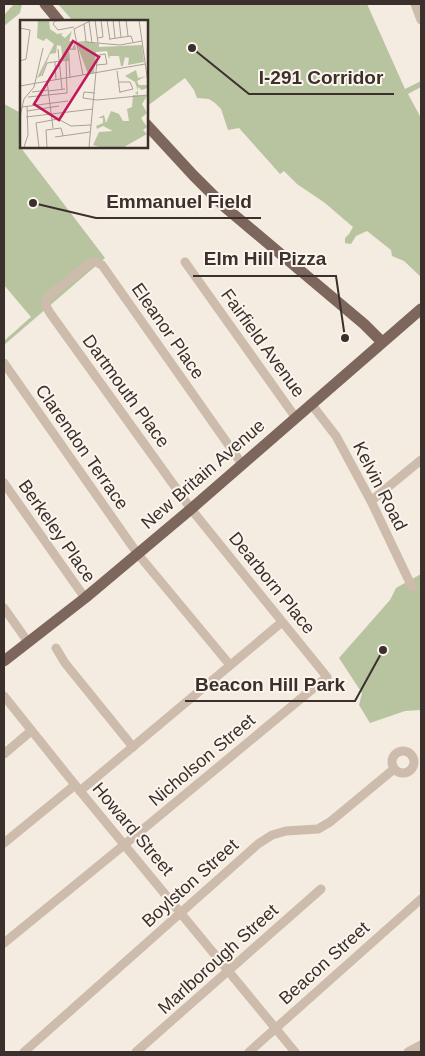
<svg xmlns="http://www.w3.org/2000/svg" width="425" height="1056" font-family="Arial,sans-serif">
<style>
.green{fill:#b8c4a0}
.lines{fill:none;stroke-linecap:round;stroke-linejoin:round}
.minor{stroke:#cdbbac;stroke-width:9}
.major{stroke:#7d675c;stroke-width:11}
.labels{text-anchor:middle;stroke-width:4;stroke-linejoin:round;paint-order:stroke}
.street-label{font-size:18px;fill:#3b302b;stroke:#fbf5ee}
.inset-road{fill:none;stroke:#aaa098;stroke-width:1}
.view{fill:#c2185b;fill-opacity:0.15;stroke:#c2185b;stroke-width:2.5}
.inset-edge{fill:none;stroke:#3b302b;stroke-width:2.5}
.leader{fill:none;stroke:#3b302b;stroke-width:2}
.callout-dot{fill:#3b302b;stroke:#fbf5ee;stroke-width:2}
.callout-label{font-size:19px;text-anchor:middle;font-weight:bold;fill:#3b302b;stroke:#fbf5ee;stroke-width:4;stroke-linejoin:round;paint-order:stroke}
</style>
<rect width="100%" height="100%" fill="#f4ebe1"/>
<g class="green">
<path d="M14,4H22L20,13L4,26V15Z"/>
<path d="M58,4H367L405,89L421,81V87L408,94L421,118V277L404,261L392,256L391,250L367,231L356,236L351,244L345,243V238L349,234L353,227L325,203L297,184L284,171L280,174L239,128L228,130L221,109L215,103L209,99L197,98L194,90L185,78L146,107V21H73Z"/>
<path d="M4,104L21,113V142L18,144L105,258L4,345V341L31,317L4,285Z"/>
<path d="M421,574V710L405,711L370,723L359,705L362,693L339,658L390,600L396,588Z"/>
</g>
<g class="lines">
<g class="minor">
<path d="M415,4L421,20"/>
<path d="M185,262L296,418"/>
<path d="M4,363L137,553L230,665"/>
<path d="M312,405L336,436L371,501L412,587"/>
<path d="M4,483L85,598"/>
<path d="M371,501L421,460"/>
<path d="M4,608L28,642"/>
<path d="M56,648L65,663L133,747"/>
<path d="M4,696L80,791L295,1052"/>
<circle cx="403" cy="762" r="11"/>
<path d="M4,754L31,731"/>
<path d="M80,791L282,622"/>
<path d="M4,843L75,785"/>
<path d="M4,943L124,845L327,677L191,509L50,313L46,306V300L50,295L91,262H96L102,265L242,464"/>
<path d="M24,1052L258,844L272,835L286,831L318,829L330,822L394,769"/>
<path d="M136,1052L321,889"/>
<path d="M249,1052L421,899"/>
<path d="M408,1052L421,1045"/>
</g>
<g class="major">
<path d="M45,4L59,21"/>
<path d="M146,124L193,175L226,208L364,324L382,342"/>
<path d="M4,661L85,598L191,509L421,309"/>
</g>
</g>
<g class="labels">
<g class="street-label">
<text transform="translate(168 331) rotate(55)" y="6">Eleanor Place</text>
<text transform="translate(263 343) rotate(54)" y="6">Fairfield Avenue</text>
<text transform="translate(126 391) rotate(54)" y="6">Dartmouth Place</text>
<text transform="translate(82 447) rotate(55)" y="6">Clarendon Terrace</text>
<text transform="translate(203 474) rotate(-41)" y="6">New Britain Avenue</text>
<text transform="translate(380 486) rotate(63)" y="6">Kelvin Road</text>
<text transform="translate(57 531) rotate(55)" y="6">Berkeley Place</text>
<text transform="translate(272 583) rotate(51)" y="6">Dearborn Place</text>
<text transform="translate(202 760) rotate(-40)" y="6">Nicholson Street</text>
<text transform="translate(133 829) rotate(50)" y="6">Howard Street</text>
<text transform="translate(190 883) rotate(-42)" y="6">Boylston Street</text>
<text transform="translate(218 959) rotate(-42)" y="6">Marlborough Street</text>
<text transform="translate(324 963) rotate(-42)" y="6">Beacon Street</text>
</g>
</g>
<g transform="translate(20 20)">
<rect width="128" height="128" fill="#f4ebe1"/>
<path d="M18,0H29L30,9L37,14L43,13L41,15L45,18L52,11L49,21L55,22L49,26L52,29L55,23L56,30H49L50,40L40,42L43,41L41,26L37,25L36,33L30,34L21,56L17,58L34,24L26,18L24,21L17,18ZM65,21L79,24V27L122,25L124,42L108,45L109,38L105,37L103,46H101L99,36H90L89,39L87,31L76,32L74,53L68,54L56,22ZM116,50L118,58L126,56L117,61L119,65H127V68L122,70L118,67V75L115,73L118,71L115,62L105,56ZM113,75L127,76L122,84L127,93L121,98L127,107L123,110L127,114L104,127H75H79L73,125L79,112L93,111L83,106L77,109L76,106L83,103V98H78L84,95L86,103L91,91L99,94L103,101H109L107,89L112,87Z" fill="#b8c4a0"/>
<path class="inset-road" d="M52,0L35,1L33,4L38,10L54,7M75,0L78,23M87,0L90,20M93,0L95,18M99,0L101,17M106,0L108,16M119,0L128,63M69,1L72,23M64,4L66,22L100,25L122,21M0,8L10,10L6,39L0,41M78,18L83,17L81,0M90,19L111,16L113,22M38,29L42,69M46,40H49L50,58M35,42L36,60M97,51L100,73M63,55L54,9L72,0M22,56L27,43L40,41M27,61L33,108M99,62H110L113,69L100,72M0,66L125,44M28,71L45,69M12,72L28,70M75,73L64,72L63,78L77,80L128,75M8,77L47,73L46,40M2,87L48,81M7,91L39,86M0,96L4,79L14,67L23,28M6,97L73,89M35,117L70,112M4,127L8,115L7,86M19,127L16,103L38,99L51,106L71,105M27,127L26,110L41,108L43,116M69,127L77,41L79,35L85,34L87,44L77,45"/>
<path class="view" d="M53,21L79,37L39,100L14,84Z"/>
<rect width="128" height="128" class="inset-edge"/>
</g>
<path class="leader" d="M192 48L249 94H394M33 203L96 218H261M345 338L336 276H193M383 650L355 701H185"/>
<g class="callout-dot">
<circle cx="192" cy="48" r="5"/>
<circle cx="33" cy="203" r="5"/>
<circle cx="345" cy="338" r="5"/>
<circle cx="383" cy="650" r="5"/>
</g>
<g class="callout-label">
<text x="321" y="84">I-291 Corridor</text>
<text x="179" y="208">Emmanuel Field</text>
<text x="265" y="265">Elm Hill Pizza</text>
<text x="270" y="691">Beacon Hill Park</text>
</g>
<rect width="425" height="1056" fill="none" stroke="#3b302b" stroke-width="10"/>
</svg>
